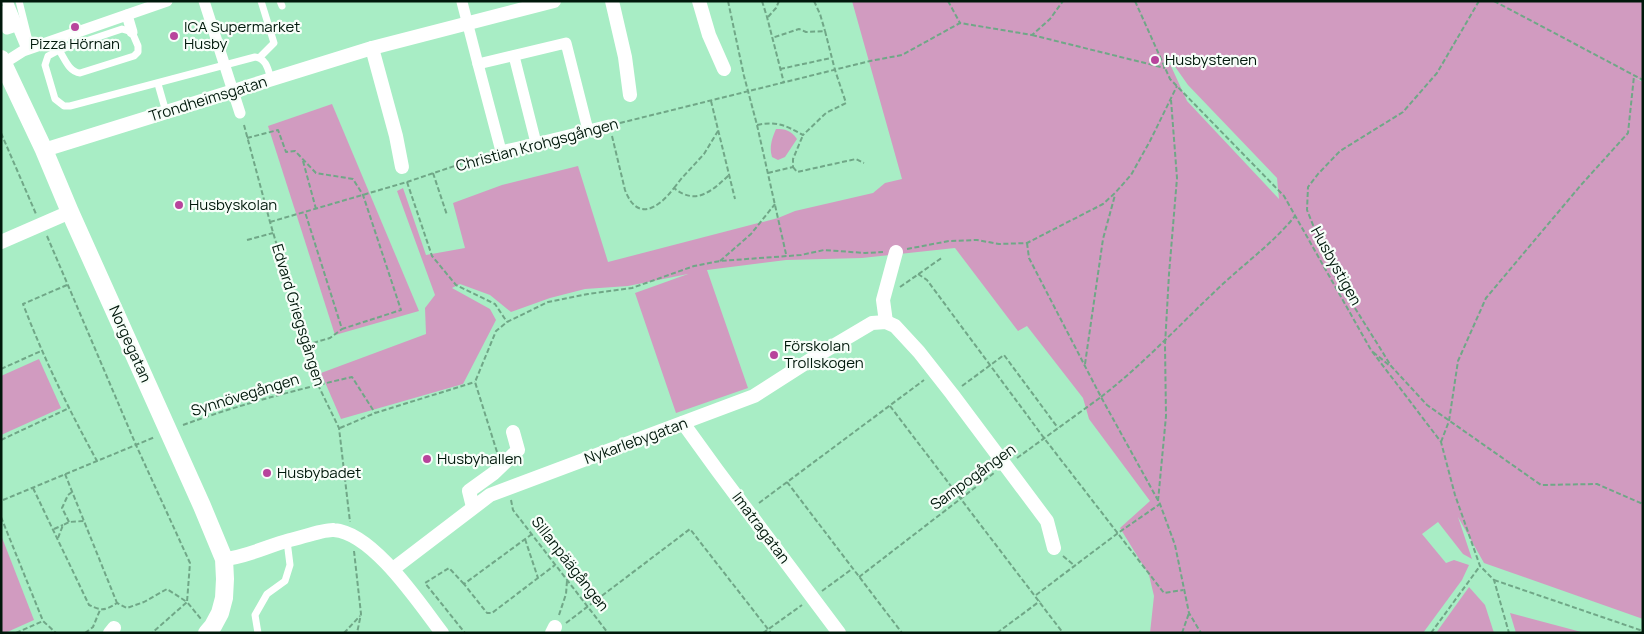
<svg xmlns="http://www.w3.org/2000/svg" width="1644" height="634" font-family="Manrope,sans-serif">
<style>
.green{fill:#d19bc0;fill-rule:evenodd}
.lines{fill:none;stroke-linecap:round;stroke-linejoin:round}
.path{stroke:#70a787;stroke-width:2;stroke-dasharray:5 2.5;stroke-linecap:butt}
.service{stroke:#fff;stroke-width:7}
.pedestrian{stroke:#fff;stroke-width:11}
.minor{stroke:#fff;stroke-width:14}
.tertiary{stroke:#fff;stroke-width:18}
.poi-dot{fill:#b8449c;stroke:#f7fef9;stroke-width:2}
.labels{text-anchor:middle;stroke-width:4.5;stroke-linejoin:round;paint-order:stroke}
.poi-label{font-size:15px;fill:#00180b;stroke:#f7fef9;text-anchor:start}
.street-label{font-size:15px;fill:#00180b;stroke:#f7fef9}
</style>
<rect width="100%" height="100%" fill="#a8edc5"/>
<g class="green">
<path d="M852,1H1643V81L1633,77L1643,82V619L1484,563L1458,517L1472,559L1463,554L1438,522L1422,534L1446,563L1454,560L1469,565L1462,580L1423,633H1150L1154,596L1149,575L1120,528L1150,501L1089,419L1083,398L1027,326L1018,331L955,248L862,258L786,260L707,270L748,388L676,413L635,293L688,274L628,286L585,289L550,298L511,312L490,295L460,284L452,288L490,309L496,320L463,384L341,419L321,373L426,334L425,308L435,295L397,191L403,188L426,255L465,248L453,203L502,185L578,166L608,262L778,218L795,211L873,193L885,183L902,179ZM1164,51L1188,85L1277,178L1279,199L1187,101Z"/>
<path d="M332,104L419,311L335,335L268,126Z"/>
<path d="M776,129C785,129 791,130 797,139L785,157L778,160L772,157C769,146 772,139 776,129Z"/>
<path d="M39,359L61,408L1,435V376Z"/>
<path d="M1,535L34,620L5,633H1Z"/>
<path d="M1469,587L1485,605L1494,633H1436Z"/>
<path d="M1510,613L1585,633H1516Z"/>
</g>
<g class="lines">
<g class="path">
<path d="M728,1L744,76L757,125C777,121 785,125 803,135L826,113L846,103L835,70L825,31L806,32L799,29L772,38"/>
<path d="M762,1L767,17L784,83"/>
<path d="M814,1L820,14L825,31"/>
<path d="M948,1L960,23"/>
<path d="M1135,1L1170,79L1284,196L1371,350L1441,442L1455,495L1480,566L1494,580L1509,633"/>
<path d="M1479,1L1437,73L1403,112L1340,151L1318,174L1308,187L1307,210L1331,270L1380,348L1391,366L1427,405L1541,485L1597,484L1643,504"/>
<path d="M1494,1L1643,80"/>
<path d="M768,17L776,8L779,1"/>
<path d="M1032,35L1165,68"/>
<path d="M780,69L831,58"/>
<path d="M711,101L735,199"/>
<path d="M620,123L870,61L902,55L960,23L1032,35L1050,19L1063,1"/>
<path d="M244,125L270,222L318,385L339,428L350,522"/>
<path d="M757,125L786,254"/>
<path d="M1,133L36,214"/>
<path d="M612,136L625,190C637,222 658,209 674,188C696,206 712,191 729,175"/>
<path d="M247,138L278,130L286,152L295,151L316,173L353,179L363,195L401,310L342,329L305,212"/>
<path d="M303,161L316,209"/>
<path d="M793,167L797,172L856,159L864,163"/>
<path d="M433,173L447,215"/>
<path d="M768,173L793,167V159L803,135"/>
<path d="M407,182L432,256L456,285L495,304L507,322"/>
<path d="M674,188L681,179L704,154L718,131"/>
<path d="M270,222L407,182L490,154"/>
<path d="M47,236L136,445L190,563L187,602L201,619"/>
<path d="M247,240L273,233"/>
<path d="M1027,243L1029,258L1101,397L1160,504L1175,545L1189,613L1201,633"/>
<path d="M907,249L949,241L977,240L999,244L1027,243L1103,204L1115,193L1131,175L1150,141L1177,86"/>
<path d="M720,261L751,234L775,204"/>
<path d="M918,274L927,280L1044,438L1164,593L1183,590"/>
<path d="M67,285L23,304C44,359 69,410 97,461"/>
<path d="M900,287L943,257"/>
<path d="M306,345L330,338L342,329"/>
<path d="M1373,352L1389,365"/>
<path d="M1085,364L1103,239L1115,195"/>
<path d="M1,369L41,351"/>
<path d="M962,386L1004,355L1058,428"/>
<path d="M1101,397C1146,362 1184,320 1225,282C1249,260 1275,241 1295,216"/>
<path d="M890,406L1063,633"/>
<path d="M183,425C238,405 295,390 352,377L375,413"/>
<path d="M340,428L375,413L475,382"/>
<path d="M1,440L67,409"/>
<path d="M1441,442L1449,421L1458,361L1486,298L1581,185L1628,133L1634,76"/>
<path d="M497,452L475,382L496,331L507,322L548,302L588,294L632,288L694,266L720,261L801,255L824,250L865,253L883,252"/>
<path d="M1017,458L1101,397"/>
<path d="M65,474L117,603"/>
<path d="M787,482L902,633"/>
<path d="M33,488L89,605C102,611 104,611 117,603L127,608L144,602L167,589L187,602L152,633"/>
<path d="M3,500L155,437"/>
<path d="M511,500L513,510L608,633"/>
<path d="M1158,501L1166,416L1165,345L1169,274L1177,178L1171,100"/>
<path d="M759,503L924,380"/>
<path d="M1,517L43,621L56,633"/>
<path d="M69,522L62,508L68,495L72,492"/>
<path d="M54,529L63,525"/>
<path d="M532,534L464,584L487,613H492L555,565"/>
<path d="M58,538L63,525L69,522L84,521"/>
<path d="M525,539L538,578"/>
<path d="M354,551L361,614L357,633"/>
<path d="M1063,556L1075,566"/>
<path d="M859,577L994,473"/>
<path d="M1494,580L1643,631"/>
<path d="M464,584L449,568L425,583L465,633"/>
<path d="M822,591L852,569"/>
<path d="M1036,595L1118,533L1160,504"/>
<path d="M559,615L566,594L567,581"/>
<path d="M566,623L690,529L771,633"/>
<path d="M16,633L43,621"/>
<path d="M85,633L93,627L100,610"/>
<path d="M344,633L360,616"/>
<path d="M763,633L802,605"/>
<path d="M997,633L1040,601"/>
<path d="M1182,633L1189,613"/>
<path d="M1431,633L1480,566"/>
</g>
<g class="service">
<path d="M19,1L30,45"/>
<path d="M280,1L282,6"/>
<path d="M59,50C65,59 69,72 80,73L134,56L138,52V46L132,32L122,29L59,50L48,56L45,65L55,99L64,106H70L255,57C266,58 268,69 271,79"/>
<path d="M260,57L274,43L261,1"/>
<path d="M158,84L166,112"/>
<path d="M258,633L255,615L267,594L285,581L290,565L287,541"/>
</g>
<g class="pedestrian">
<path d="M7,1L27,49"/>
<path d="M204,1L240,113"/>
<path d="M462,2L478,64"/>
<path d="M1,11L7,29L13,27"/>
<path d="M127,15L132,32"/>
<path d="M514,56L536,143"/>
<path d="M1,65L23,51L167,1"/>
<path d="M588,130L566,43L478,64L501,151C537,143 573,134 609,125"/>
</g>
<g class="minor">
<path d="M612,1L625,57L630,95"/>
<path d="M699,1L709,35L724,69"/>
<path d="M372,48L396,136L402,167"/>
<path d="M44,150L372,48L554,1"/>
<path d="M1,242L70,212"/>
<path d="M886,322L883,300L896,252"/>
<path d="M683,423L717,470L839,633"/>
<path d="M473,507L469,491L494,473L518,450L513,432"/>
<path d="M224,559C247,557 267,546 290,540C300,538 324,529 334,530C373,533 419,603 442,633"/>
<path d="M393,569L490,495L754,396L818,355L872,323L886,322L895,326L919,352L952,394L1047,521L1054,548"/>
<path d="M110,633L114,628"/>
<path d="M552,633L555,627"/>
</g>
<path class="tertiary" d="M1,59L44,150L70,212L202,506L224,559L225,579L224,598L220,613L213,626L207,633"/>
</g>
<g class="poi-dot">
<circle cx="75" cy="27" r="5"/>
<circle cx="174" cy="36" r="5"/>
<circle cx="1155" cy="60" r="5"/>
<circle cx="179" cy="205" r="5"/>
<circle cx="774" cy="355" r="5"/>
<circle cx="427" cy="459" r="5"/>
<circle cx="267" cy="473" r="5"/>
</g>
<g class="labels">
<g class="poi-label">
<text x="184" y="32">ICA Supermarket<tspan x="184" dy="17">Husby</tspan></text>
<text x="75" y="49" text-anchor="middle">Pizza Hörnan</text>
<text x="1165" y="65">Husbystenen</text>
<text x="189" y="210">Husbyskolan</text>
<text x="784" y="351">Förskolan<tspan x="784" dy="17">Trollskogen</tspan></text>
<text x="437" y="464">Husbyhallen</text>
<text x="277" y="478">Husbybadet</text>
</g>
<g class="street-label">
<text transform="translate(208 99) rotate(-17)" y="5">Trondheimsgatan</text>
<text transform="translate(537 145) rotate(-15)" y="5">Christian Krohgsgången</text>
<text transform="translate(1336 266) rotate(61)" y="5">Husbystigen</text>
<text transform="translate(298 315) rotate(73)" y="5">Edvard Griegsgången</text>
<text transform="translate(130 344) rotate(66)" y="5">Norgegatan</text>
<text transform="translate(245 395) rotate(-17)" y="5">Synnövegången</text>
<text transform="translate(636 441) rotate(-20)" y="5">Nykarlebygatan</text>
<text transform="translate(973 477) rotate(-36)" y="5">Sampogången</text>
<text transform="translate(761 528) rotate(53)" y="5">Imatragatan</text>
<text transform="translate(570 564) rotate(52)" y="5">Sillanpäägången</text>
</g>
</g>
<rect width="1644" height="634" fill="none" stroke="#00180b" stroke-width="5"/>
</svg>
